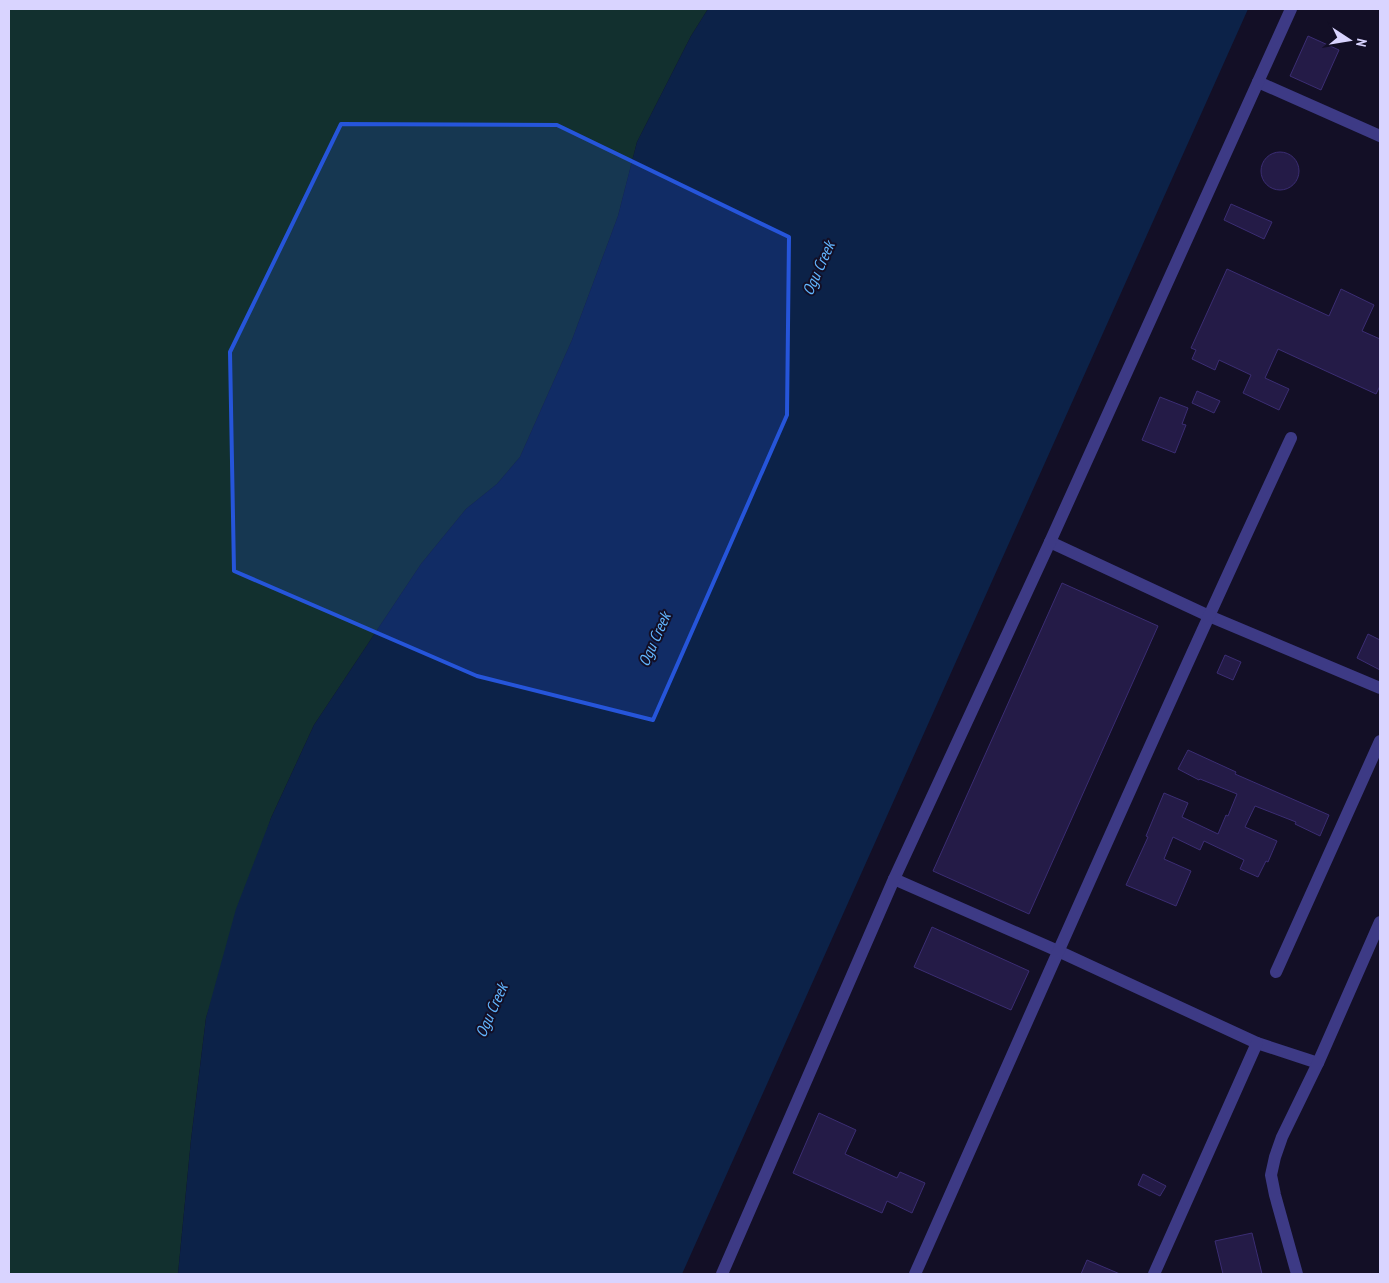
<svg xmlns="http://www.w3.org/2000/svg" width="1389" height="1283" font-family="'PT Sans Narrow',sans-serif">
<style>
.green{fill:#12302f}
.water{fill:#0c2248}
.building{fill:#241b47;stroke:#3b2d73}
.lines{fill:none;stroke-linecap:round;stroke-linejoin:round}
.minor{stroke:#3d3a85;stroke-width:12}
.marked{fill:#2655da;fill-opacity:0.2;stroke:#2655da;stroke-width:4;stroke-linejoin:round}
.labels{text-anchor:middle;stroke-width:4;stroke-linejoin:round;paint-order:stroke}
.water-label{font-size:16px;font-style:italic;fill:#62b6ff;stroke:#130f26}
</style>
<rect width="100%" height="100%" fill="#130f26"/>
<path class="green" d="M9,9H708L691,36L637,142L618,216L572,340L520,457L497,484L466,509L421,564L314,725L271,818L206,1018L191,1140L178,1274H9Z"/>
<path class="water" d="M708,9H1248L682,1274H178L191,1140L206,1018L236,909L271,818L314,725L421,564L466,509L497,484L520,457L572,340L618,216L637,142L691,36Z"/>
<g class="building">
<path d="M1308,36L1339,50L1321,90L1290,76Z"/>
<circle cx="1280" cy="171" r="19"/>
<path d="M1231,204L1272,222L1264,239L1224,220Z"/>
<path d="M1227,269L1329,316L1341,289L1374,305L1362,331L1380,339V386L1376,394L1278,349L1265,378L1289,389L1279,410L1243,393L1251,375L1219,360L1215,370L1192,359L1196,350L1191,348Z"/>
<path d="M1197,391L1220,401L1214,413L1192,403Z"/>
<path d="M1160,397L1188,408L1182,424L1186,425L1175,453L1142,440Z"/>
<path d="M1062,583L1158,626L1029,914L933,871Z"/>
<path d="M1368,634L1380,640V670L1357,658Z"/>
<path d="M1225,655L1241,662L1233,680L1217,673Z"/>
<path d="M1188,750L1236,772L1235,774L1329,815L1320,836L1295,824L1296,822L1255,806L1245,827L1277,841L1268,862L1266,861L1258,877L1240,869L1244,860L1204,841L1200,850L1173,837L1164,859L1191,871L1176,906L1126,885L1148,837L1146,836L1164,793L1188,803L1182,817L1218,834L1226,815L1228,816L1237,794L1200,779L1199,780L1178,769Z"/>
<path d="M932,927L1029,971L1011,1010L914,967Z"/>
<path d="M819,1113L856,1130L845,1154L897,1178L900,1172L925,1183L912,1213L887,1201L882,1213L793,1173Z"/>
<path d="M1143,1174L1166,1186L1160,1196L1138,1185Z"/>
<path d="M1252,1233L1262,1274H1223L1215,1241Z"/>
<path d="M1087,1260L1120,1274H1081Z"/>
</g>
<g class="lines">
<g class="minor">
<path d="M1258,82L1380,136"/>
<path d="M1050,542L1209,616L1380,688"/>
<path d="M894,879L1058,951L1257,1043L1318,1063"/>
<path d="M1276,972L1380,741"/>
<path d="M722,1274L894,879L1050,542L1291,9"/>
<path d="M915,1274C1039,995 1162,715 1291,438"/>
<path d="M1154,1274L1257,1043"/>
<path d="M1297,1274L1275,1195L1271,1175L1275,1157L1282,1137L1318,1063L1380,922"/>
</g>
</g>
<path class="marked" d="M341,124L557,125L789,237L787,415L653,720L477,676L234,571L230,352Z"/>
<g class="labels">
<g class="water-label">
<text transform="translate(818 268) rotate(-66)" y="6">Ogu Creek</text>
<text transform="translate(654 639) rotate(-66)" y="6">Ogu Creek</text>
<text transform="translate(491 1010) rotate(-66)" y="6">Ogu Creek</text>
</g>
</g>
<rect width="1389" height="1283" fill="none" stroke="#d9d4ff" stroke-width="20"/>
<g transform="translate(1349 40) rotate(102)" stroke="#130f26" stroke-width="4" paint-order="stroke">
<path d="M0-4L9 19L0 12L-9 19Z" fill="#d9d4ff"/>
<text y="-8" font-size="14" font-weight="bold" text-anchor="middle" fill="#d9d4ff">N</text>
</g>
</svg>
